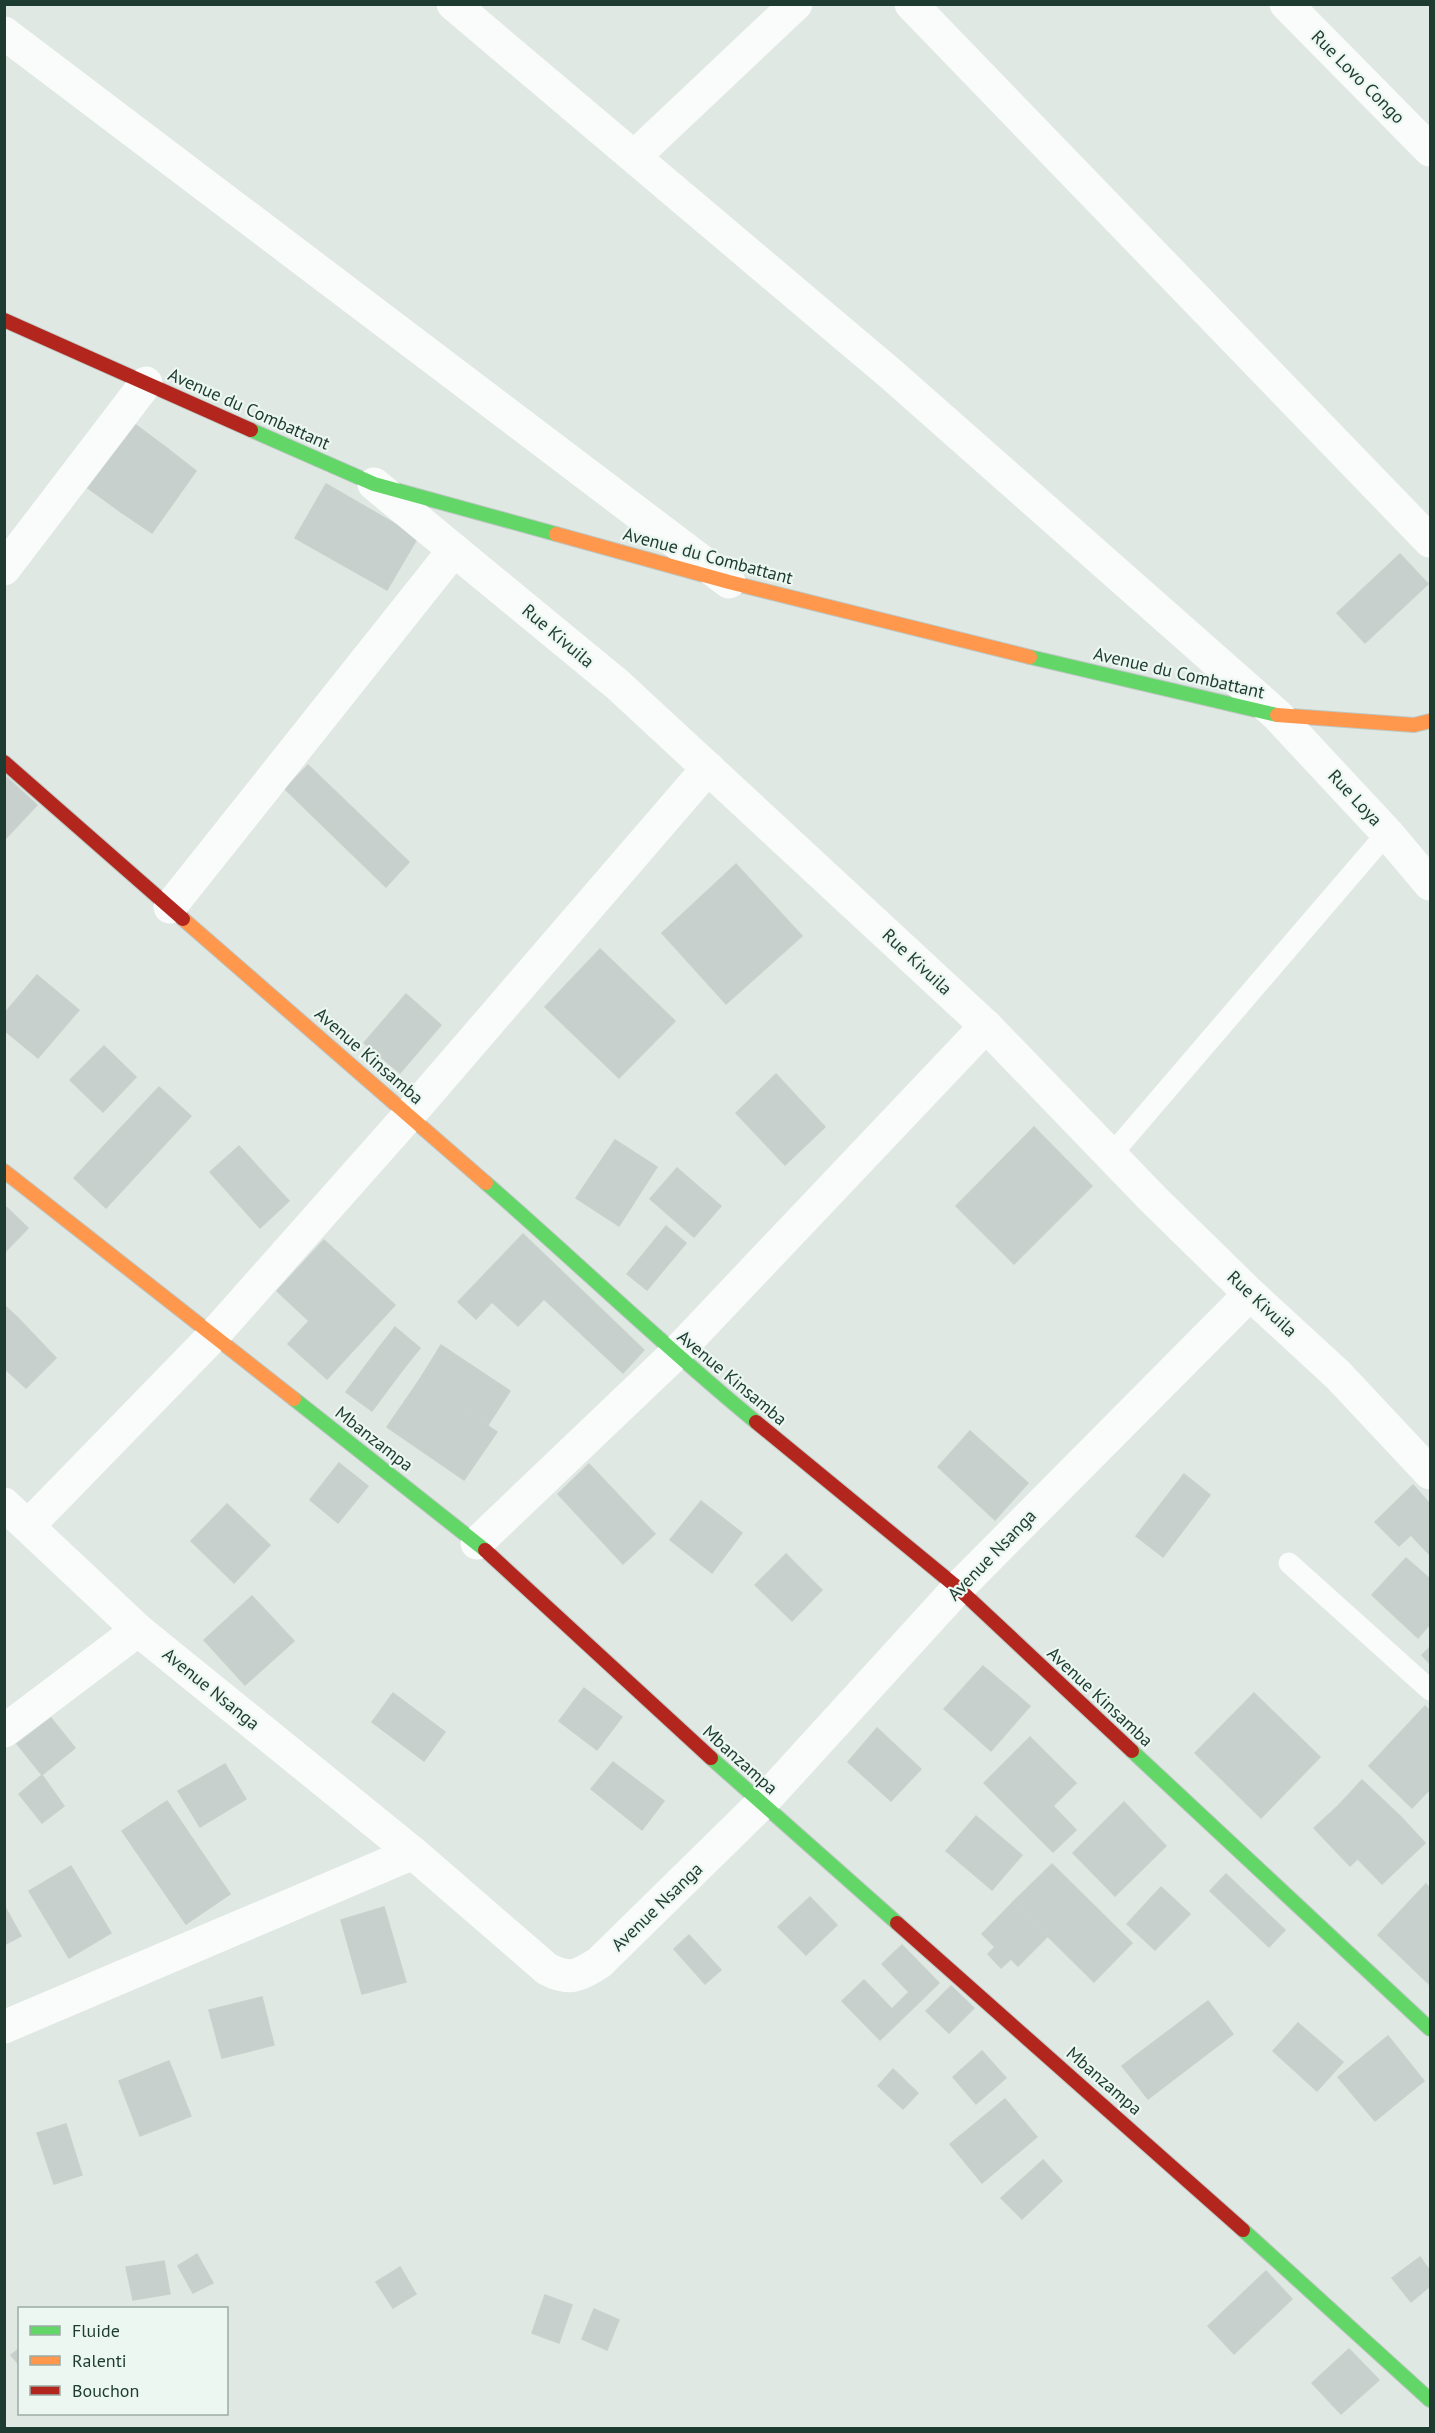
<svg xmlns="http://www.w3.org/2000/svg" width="1435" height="2433" font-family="'PT Sans',sans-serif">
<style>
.building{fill:#c8d0cd;stroke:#c9d1cd;stroke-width:1.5}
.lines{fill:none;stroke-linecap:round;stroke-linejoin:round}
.fast-casing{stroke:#bcc7c2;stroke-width:16}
.slow-casing{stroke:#bcc7c2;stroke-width:16}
.jam-casing{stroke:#bcc7c2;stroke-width:16}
.lane{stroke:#fafcfb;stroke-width:21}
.street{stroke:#fafcfb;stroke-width:33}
.fast{stroke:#63d668;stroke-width:14}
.slow{stroke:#ff974d;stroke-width:14}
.jam{stroke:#b3261e;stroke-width:14}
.labels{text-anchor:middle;stroke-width:4.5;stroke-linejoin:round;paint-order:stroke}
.street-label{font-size:18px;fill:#1d3b31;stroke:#edf7f2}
</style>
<rect width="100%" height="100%" fill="#e0e8e4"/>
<g class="building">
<path d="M136,425L168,449L121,512L88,488Z"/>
<path d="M168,449L196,471L152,533L121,512Z"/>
<path d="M326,484L418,537L387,590L295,538Z"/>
<path d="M1400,554L1428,584L1365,643L1337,613Z"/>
<path d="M308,765L409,862L386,887L285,789Z"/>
<path d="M4,775L37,805L4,840Z"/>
<path d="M736,864L802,936L726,1004L662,933Z"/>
<path d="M600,949L675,1021L619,1078L545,1007Z"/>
<path d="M37,975L79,1010L38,1058L4,1030V1014Z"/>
<path d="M406,994L441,1025L400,1073L364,1043Z"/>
<path d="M104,1046L136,1077L103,1112L70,1080Z"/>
<path d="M776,1074L825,1127L785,1165L736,1113Z"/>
<path d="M159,1087L191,1116L106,1208L74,1178Z"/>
<path d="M1034,1127L1092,1186L1014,1264L956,1206Z"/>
<path d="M615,1140L657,1167L619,1226L576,1198Z"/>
<path d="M239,1146L289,1201L260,1228L210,1172Z"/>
<path d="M677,1168L721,1206L694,1237L650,1199Z"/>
<path d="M4,1205L28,1228L6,1251L4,1249Z"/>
<path d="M666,1226L686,1243L647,1290L627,1274Z"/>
<path d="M523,1234L644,1350L623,1373L544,1299L518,1326L492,1302L476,1319L458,1302Z"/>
<path d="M324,1240L395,1305L327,1379L288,1344L309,1321L277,1291Z"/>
<path d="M4,1305L17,1317L4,1330Z"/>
<path d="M17,1317L56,1358L26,1388L4,1368V1330Z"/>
<path d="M395,1327L420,1348L404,1368L378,1349Z"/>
<path d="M441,1345L510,1391L488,1425L420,1379Z"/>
<path d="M378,1349L404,1368L372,1411L346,1392Z"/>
<path d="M420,1379L497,1432L464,1480L387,1427Z"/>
<path d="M970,1431L1028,1483L995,1520L938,1467Z"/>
<path d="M339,1463L368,1486L338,1523L310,1500Z"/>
<path d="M589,1464L655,1534L623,1564L558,1494Z"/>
<path d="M1184,1474L1210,1495L1163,1557L1136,1536Z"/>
<path d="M1413,1485L1430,1504V1555L1411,1535L1399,1546L1375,1522Z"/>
<path d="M701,1501L742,1533L712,1573L670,1540Z"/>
<path d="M227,1504L270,1545L234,1583L191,1541Z"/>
<path d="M786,1554L822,1590L792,1621L755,1585Z"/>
<path d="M1406,1558L1430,1579V1624L1418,1638L1372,1595Z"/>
<path d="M252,1596L294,1641L245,1685L204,1640Z"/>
<path d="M1430,1647V1664L1422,1655Z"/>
<path d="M983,1666L1030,1706L991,1751L944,1709Z"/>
<path d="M584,1688L622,1717L597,1750L559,1721Z"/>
<path d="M393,1693L445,1732L424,1761L372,1722Z"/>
<path d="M1254,1693L1320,1757L1261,1818L1195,1753Z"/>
<path d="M1425,1706L1430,1711V1789L1412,1808L1369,1766Z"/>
<path d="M51,1718L75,1748L42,1775L17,1744Z"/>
<path d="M877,1728L921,1769L891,1801L848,1762Z"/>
<path d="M1030,1737L1076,1783L1030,1829L984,1783Z"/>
<path d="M613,1762L664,1801L642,1830L591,1789Z"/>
<path d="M225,1764L246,1799L200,1827L178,1791Z"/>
<path d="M42,1775L64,1806L42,1823L19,1794Z"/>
<path d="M1362,1780L1401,1817L1377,1840L1339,1805Z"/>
<path d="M167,1801L230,1894L186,1924L122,1831Z"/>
<path d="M1124,1802L1166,1846L1115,1896L1073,1853Z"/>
<path d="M1339,1805L1377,1840L1350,1866L1314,1828Z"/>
<path d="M1053,1806L1076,1830L1053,1852L1030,1829Z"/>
<path d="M976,1816L1022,1855L992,1890L946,1851Z"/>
<path d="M1401,1817L1425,1843L1382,1884L1357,1858Z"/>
<path d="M1052,1864L1132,1943L1094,1982L1013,1902Z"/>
<path d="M71,1866L111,1933L69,1958L29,1891Z"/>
<path d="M1226,1874L1285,1930L1269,1947L1210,1891Z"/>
<path d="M1426,1884L1430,1889V1985L1378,1935Z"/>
<path d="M1161,1887L1190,1914L1155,1950L1127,1924Z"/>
<path d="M810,1897L837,1925L806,1955L778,1927Z"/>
<path d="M1013,1902L1048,1936L1018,1966L1011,1959L1001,1968L988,1954L995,1947L982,1934Z"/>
<path d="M4,1905L21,1936L4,1945Z"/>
<path d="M384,1907L406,1982L362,1994L341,1920Z"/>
<path d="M689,1935L721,1970L705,1984L674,1949Z"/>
<path d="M902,1945L939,1983L880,2040L842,2001L864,1980L892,2009L909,1992L882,1964Z"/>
<path d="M951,1986L974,2008L949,2033L926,2011Z"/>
<path d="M262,1997L274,2045L222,2058L209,2010Z"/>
<path d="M1208,2001L1233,2034L1148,2099L1122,2066Z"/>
<path d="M1298,2023L1343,2062L1317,2091L1273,2051Z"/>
<path d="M1388,2036L1424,2081L1375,2121L1338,2077Z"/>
<path d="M982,2051L1006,2078L976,2104L953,2077Z"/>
<path d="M169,2061L191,2116L140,2136L119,2081Z"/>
<path d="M893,2069L918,2093L903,2109L878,2086Z"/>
<path d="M1005,2099L1037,2137L982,2183L950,2144Z"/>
<path d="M66,2124L82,2175L54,2184L37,2133Z"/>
<path d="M1043,2160L1062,2181L1022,2219L1001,2198Z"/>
<path d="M197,2254L213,2283L193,2293L178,2266Z"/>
<path d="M197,2255L209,2281L192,2290L179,2265Z"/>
<path d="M1420,2257L1430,2271V2286L1411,2302L1392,2278Z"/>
<path d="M164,2261L170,2294L133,2300L126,2267Z"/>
<path d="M400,2267L416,2294L393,2308L376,2282Z"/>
<path d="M1266,2271L1292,2299L1234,2354L1208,2326Z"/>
<path d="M545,2295L572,2305L559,2343L532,2333Z"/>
<path d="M594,2309L619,2320L607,2350L582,2339Z"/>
<path d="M20,2348V2366L11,2355Z"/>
<path d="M1349,2349L1379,2380L1341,2414L1312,2383Z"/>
</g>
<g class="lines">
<defs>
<g id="fast">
<path d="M251,430L374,484L556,534"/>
<path d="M1030,657L1277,715"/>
<path d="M486,1183C577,1262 663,1346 756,1422"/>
<path d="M294,1399L485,1550"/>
<path d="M1132,1751L1430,2029"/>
<path d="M711,1758L897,1923"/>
<path d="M1243,2230L1430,2400"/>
</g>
<g id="slow">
<path d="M556,534L729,582L1030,657"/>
<path d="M1277,715L1414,725L1430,721"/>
<path d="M183,919L486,1183"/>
<path d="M4,1171L294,1399"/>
</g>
<g id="jam">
<path d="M4,320L251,430"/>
<path d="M4,762L183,919"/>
<path d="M756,1422L958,1588L1132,1751"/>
<path d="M485,1550L711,1758"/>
<path d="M897,1923L1243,2230"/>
</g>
</defs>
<use href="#fast" class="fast-casing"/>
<use href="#slow" class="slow-casing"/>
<use href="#jam" class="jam-casing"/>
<g class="lane">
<path d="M1111,1155L1387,833"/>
<path d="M1289,1563L1430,1690"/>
</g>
<g class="street">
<path d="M453,4L892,375L1277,715L1387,833L1430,884"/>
<path d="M911,4L1430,541"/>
<path d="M1286,4L1430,150"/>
<path d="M4,33L729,582"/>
<path d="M635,156L796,4"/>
<path d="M374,484L618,685L986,1026L1153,1199L1250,1294L1338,1375L1430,1473"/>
<path d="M4,569L146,383"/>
<path d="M170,907L454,550"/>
<path d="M4,1504L138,1630L413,1853L547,1969C570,1981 578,1976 599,1963L761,1804L958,1588L1250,1294"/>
<path d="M29,1525L213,1336L409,1115L708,768"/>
<path d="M477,1543L674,1355L986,1026"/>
<path d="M4,1731L138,1630"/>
<path d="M4,2027L413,1853"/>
</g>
<use href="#fast" class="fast"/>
<use href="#slow" class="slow"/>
<use href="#jam" class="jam"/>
</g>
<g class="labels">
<g class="street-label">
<text transform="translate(1358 77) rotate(45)" y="6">Rue Lovo Congo</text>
<text transform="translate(249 409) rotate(24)" y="6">Avenue du Combattant</text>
<text transform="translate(708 556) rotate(15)" y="6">Avenue du Combattant</text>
<text transform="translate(558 636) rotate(40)" y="6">Rue Kivuila</text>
<text transform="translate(1179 673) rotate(13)" y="6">Avenue du Combattant</text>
<text transform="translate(1355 798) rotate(47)" y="6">Rue Loya</text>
<text transform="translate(917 962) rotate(43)" y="6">Rue Kivuila</text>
<text transform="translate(369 1056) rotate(41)" y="6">Avenue Kinsamba</text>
<text transform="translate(1262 1304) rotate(43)" y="6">Rue Kivuila</text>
<text transform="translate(732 1378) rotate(40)" y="6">Avenue Kinsamba</text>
<text transform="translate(374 1439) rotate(38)" y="6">Mbanzampa</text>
<text transform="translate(992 1555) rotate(-46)" y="6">Avenue Nsanga</text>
<text transform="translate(211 1689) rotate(39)" y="6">Avenue Nsanga</text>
<text transform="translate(1100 1697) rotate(43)" y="6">Avenue Kinsamba</text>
<text transform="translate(740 1760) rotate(42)" y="6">Mbanzampa</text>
<text transform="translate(657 1907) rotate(-44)" y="6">Avenue Nsanga</text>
<text transform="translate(1104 2081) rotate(41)" y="6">Mbanzampa</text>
</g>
</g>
<rect width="1435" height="2433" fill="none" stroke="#1d3b31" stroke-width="12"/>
<rect x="18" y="2307" width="210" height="108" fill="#edf7f2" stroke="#9aaca5" stroke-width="1.5"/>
<rect x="30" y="2326" width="30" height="9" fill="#63d668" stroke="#9aaca5" stroke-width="1.5"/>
<text x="72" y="2337" font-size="18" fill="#1d3b31">Fluide</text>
<rect x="30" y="2356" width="30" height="9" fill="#ff974d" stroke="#9aaca5" stroke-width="1.5"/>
<text x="72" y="2367" font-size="18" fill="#1d3b31">Ralenti</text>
<rect x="30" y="2386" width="30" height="9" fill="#b3261e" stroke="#9aaca5" stroke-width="1.5"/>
<text x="72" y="2397" font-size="18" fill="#1d3b31">Bouchon</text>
</svg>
